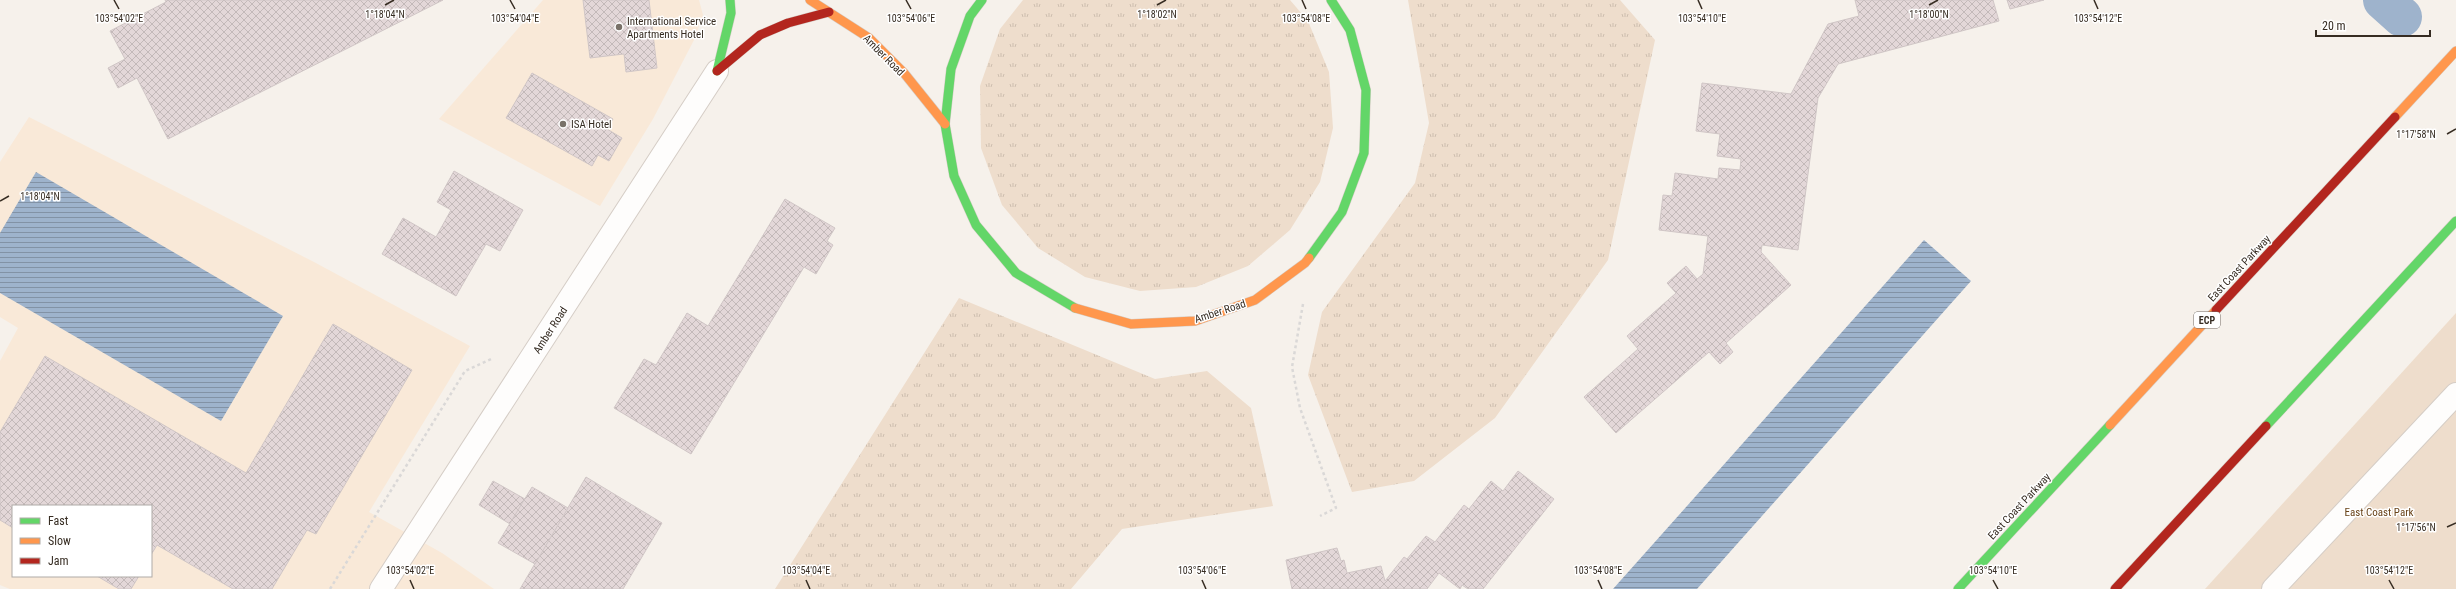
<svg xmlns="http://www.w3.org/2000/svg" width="2456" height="589" font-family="'Roboto Condensed',sans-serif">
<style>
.built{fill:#f9e9d8;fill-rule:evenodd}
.grass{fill:url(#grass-tufts)}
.park{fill:#edc}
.water{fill:url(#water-rules)}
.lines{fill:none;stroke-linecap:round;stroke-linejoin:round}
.canal{stroke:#9eb3cc;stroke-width:40}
.building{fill:url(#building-cross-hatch);stroke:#d0c6c6}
.street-casing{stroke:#d5cdc6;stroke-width:24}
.fast-casing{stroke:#d5cdc6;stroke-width:10}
.slow-casing{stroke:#d5cdc6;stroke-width:10}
.jam-casing{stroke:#d5cdc6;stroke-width:10}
.path{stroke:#dad8d7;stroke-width:2.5;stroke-dasharray:3 3;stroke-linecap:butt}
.street{stroke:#fefdfc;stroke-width:22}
.fast{stroke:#63d668;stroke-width:9}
.slow{stroke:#ff974d;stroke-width:9}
.jam{stroke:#b3261e;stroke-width:9}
.ticks{fill:none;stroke:#362c22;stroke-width:1.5}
.poi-dot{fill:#797168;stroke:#fff;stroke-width:1.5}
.labels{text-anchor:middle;stroke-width:3;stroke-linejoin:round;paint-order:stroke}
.shield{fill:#fff;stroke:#726b64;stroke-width:1}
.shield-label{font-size:10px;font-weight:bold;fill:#362c22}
.poi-label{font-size:11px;fill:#362c22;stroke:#fff;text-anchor:start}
.street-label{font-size:11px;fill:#362c22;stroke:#fff}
.park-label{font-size:11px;fill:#694319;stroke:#fff}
.ticks-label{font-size:10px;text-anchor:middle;fill:#362c22;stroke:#fff;stroke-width:3;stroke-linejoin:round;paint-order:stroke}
</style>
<defs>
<pattern id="grass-tufts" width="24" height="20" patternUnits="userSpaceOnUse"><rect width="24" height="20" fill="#edc"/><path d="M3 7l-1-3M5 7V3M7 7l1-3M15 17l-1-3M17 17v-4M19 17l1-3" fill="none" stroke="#cdbeaf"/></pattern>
<pattern id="water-rules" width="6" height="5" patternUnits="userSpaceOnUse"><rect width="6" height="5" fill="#9eb3cc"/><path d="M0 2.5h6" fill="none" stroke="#8292a5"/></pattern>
<pattern id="building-cross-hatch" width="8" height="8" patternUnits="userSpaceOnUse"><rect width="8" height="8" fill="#e3d7d8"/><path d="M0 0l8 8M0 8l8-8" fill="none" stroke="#c3b9b9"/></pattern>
</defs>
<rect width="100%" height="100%" fill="#f6f1eb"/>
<g class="built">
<path d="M543,0H699L703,15L694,40L653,119L600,206L439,119Z"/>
<path d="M29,117L314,262L470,346L369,512L442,553L494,589H10L0,585V361L18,328L0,317V162ZM13,506H151V576H13Z"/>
</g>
<g class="grass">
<path d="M1023,0H1290L1308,21L1329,72L1333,128L1320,182L1290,230L1248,266L1196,287L1140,291L1085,277L1038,248L1002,205L981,148L980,86L1000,29Z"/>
<path d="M1408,0H1620L1655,40L1608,260L1495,418L1414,481L1352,492L1308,375L1322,312L1415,183L1429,123Z"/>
<path d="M959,298L1155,379L1207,371L1251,408L1273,506L1122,529L1071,589H775Z"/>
</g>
<path class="park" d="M2456,313V589H2205Z"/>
<g class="water">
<path d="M36,172L283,316L221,421L0,293V233Z"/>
<path d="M1924,240L1971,281L1697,589H1613Z"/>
</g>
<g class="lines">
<path class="canal" d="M2383,0L2402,17"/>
</g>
<g class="building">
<path d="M165,0H443L168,139L137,78L118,88L108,68L125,59L110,31L166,2Z"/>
<path d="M583,0H649L657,68L626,72L624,54L590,58Z"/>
<path d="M1855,0H1993L1999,21L1838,64L1818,98L1798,250L1762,245L1761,252L1791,285L1726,343L1733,352L1720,364L1709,352L1616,433L1584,397L1638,349L1627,336L1676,293L1667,283L1686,266L1697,279L1703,274L1708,236L1659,230L1663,195L1672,196L1675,173L1718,179L1719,168L1740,170L1741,159L1717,156L1720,134L1696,131L1702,83L1791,94L1828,24L1859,16Z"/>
<path d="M2007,0H2044L2010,9Z"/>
<path d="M532,73L613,119L607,129L622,138L609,161L598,155L592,166L506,118Z"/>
<path d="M454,171L523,210L500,251L486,244L456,296L382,254L403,218L436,237L451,210L437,202Z"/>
<path d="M785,199L835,228L827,241L833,245L816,274L804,267L691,454L614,408L644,359L656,365L687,313L708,326Z"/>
<path d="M333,324L412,370L316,534L307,530L272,589H233L157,545L151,555V506H13V528L0,520V432L45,356L246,473Z"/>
<path d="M1518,471L1554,499L1483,589H1468L1462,585L1460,589L1439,573L1427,589H1292L1286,560L1337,548L1341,561L1344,560L1347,573L1381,566L1385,581L1404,557L1407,559L1426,536L1435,542L1464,505L1469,509L1491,481L1503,491Z"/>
<path d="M586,477L662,523L623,589H520Z"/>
<path d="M493,481L525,499L510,524L479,505Z"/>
<path d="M532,487L568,508L535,564L498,543Z"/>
<path d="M97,576H139L131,589H119Z"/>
</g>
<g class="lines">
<defs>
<g id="street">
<path d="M381,589L717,71"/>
<path d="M2273,589L2456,394"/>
</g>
<g id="fast">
<path d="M982,0L970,16L951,69L945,124L954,176L976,225L1016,273L1075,308"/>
<path d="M717,71L731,13L730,0"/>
<path d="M1309,258L1342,212L1364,153L1366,90L1350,30L1331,0"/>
<path d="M2266,426L2456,221"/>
<path d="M1958,589L2110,425"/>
</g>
<g id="slow">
<path d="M810,0L869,38L904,73L945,124"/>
<path d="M2395,117L2456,51"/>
<path d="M1075,308L1131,324L1195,321L1255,300L1305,263L1309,258"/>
<path d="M2110,425L2216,310"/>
</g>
<g id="jam">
<path d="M717,71L760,35L788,23L829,12"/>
<path d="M2216,310L2395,117"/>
<path d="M2115,589L2266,426"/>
</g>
</defs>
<use href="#street" class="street-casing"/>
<use href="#fast" class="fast-casing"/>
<use href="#slow" class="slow-casing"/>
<use href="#jam" class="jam-casing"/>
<g class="path">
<path d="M1303,304L1292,367L1300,408L1336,508L1320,516"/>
<path d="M330,589L465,371L491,359"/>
</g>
<use href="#street" class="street"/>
<use href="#fast" class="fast"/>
<use href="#slow" class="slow"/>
<use href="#jam" class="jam"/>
</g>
<path class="ticks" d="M114,0L119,9M510,0L515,9M906,0L911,9M1302,0L1306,9M1698,0L1702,9M2094,0L2098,9M385,5L394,0M1157,5L1166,0M1929,5L1938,0M2447,134L2456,129M0,201L9,196M2447,527L2456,523M410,580L414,589M806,580L810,589M1202,580L1206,589M1598,580L1602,589M1993,580L1998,589M2389,580L2394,589"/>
<g class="poi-dot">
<circle cx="619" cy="27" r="4"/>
<circle cx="563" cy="124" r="4"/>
</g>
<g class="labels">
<rect class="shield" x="2194" y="312" width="26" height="16" rx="3"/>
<g class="shield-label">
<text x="2207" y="324">ECP</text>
</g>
<g class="poi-label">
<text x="627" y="25">International Service<tspan x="627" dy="13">Apartments Hotel</tspan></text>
<text x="571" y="128">ISA Hotel</text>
</g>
<g class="street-label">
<text transform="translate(884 55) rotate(45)" y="4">Amber Road</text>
<text transform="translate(2239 268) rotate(-47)" y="4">East Coast Parkway</text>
<text transform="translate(1220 311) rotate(-18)" y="4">Amber Road</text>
<text transform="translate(550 330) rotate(-57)" y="4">Amber Road</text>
<text transform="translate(2019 506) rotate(-47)" y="4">East Coast Parkway</text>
</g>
<g class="park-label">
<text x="2379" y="516">East Coast Park</text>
</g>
</g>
<g class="ticks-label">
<text x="385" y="18">1°18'04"N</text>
<text x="1157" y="18">1°18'02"N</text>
<text x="1929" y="18">1°18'00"N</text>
<text x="119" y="22">103°54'02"E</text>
<text x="515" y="22">103°54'04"E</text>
<text x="911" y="22">103°54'06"E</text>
<text x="1306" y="22">103°54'08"E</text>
<text x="1702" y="22">103°54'10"E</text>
<text x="2098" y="22">103°54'12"E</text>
<text x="2416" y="138">1°17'58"N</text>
<text x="40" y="200">1°18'04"N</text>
<text x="2416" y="531">1°17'56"N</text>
<text x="410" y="574">103°54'02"E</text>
<text x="806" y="574">103°54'04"E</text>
<text x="1202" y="574">103°54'06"E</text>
<text x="1598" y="574">103°54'08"E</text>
<text x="1993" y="574">103°54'10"E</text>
<text x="2389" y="574">103°54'12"E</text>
</g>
<rect x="12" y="505" width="140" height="72" fill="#ffffff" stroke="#afaba7"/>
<rect x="20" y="518" width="20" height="6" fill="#63d668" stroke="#afaba7"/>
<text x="48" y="525" font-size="12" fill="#362c22">Fast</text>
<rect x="20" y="538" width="20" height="6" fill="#ff974d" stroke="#afaba7"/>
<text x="48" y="545" font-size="12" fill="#362c22">Slow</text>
<rect x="20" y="558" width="20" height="6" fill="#b3261e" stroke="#afaba7"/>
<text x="48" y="565" font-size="12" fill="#362c22">Jam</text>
<path d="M2316 30v6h114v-6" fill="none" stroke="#362c22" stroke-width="2"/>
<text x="2322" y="30" font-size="12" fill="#362c22" stroke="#ffffff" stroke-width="3" paint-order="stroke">20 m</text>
</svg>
